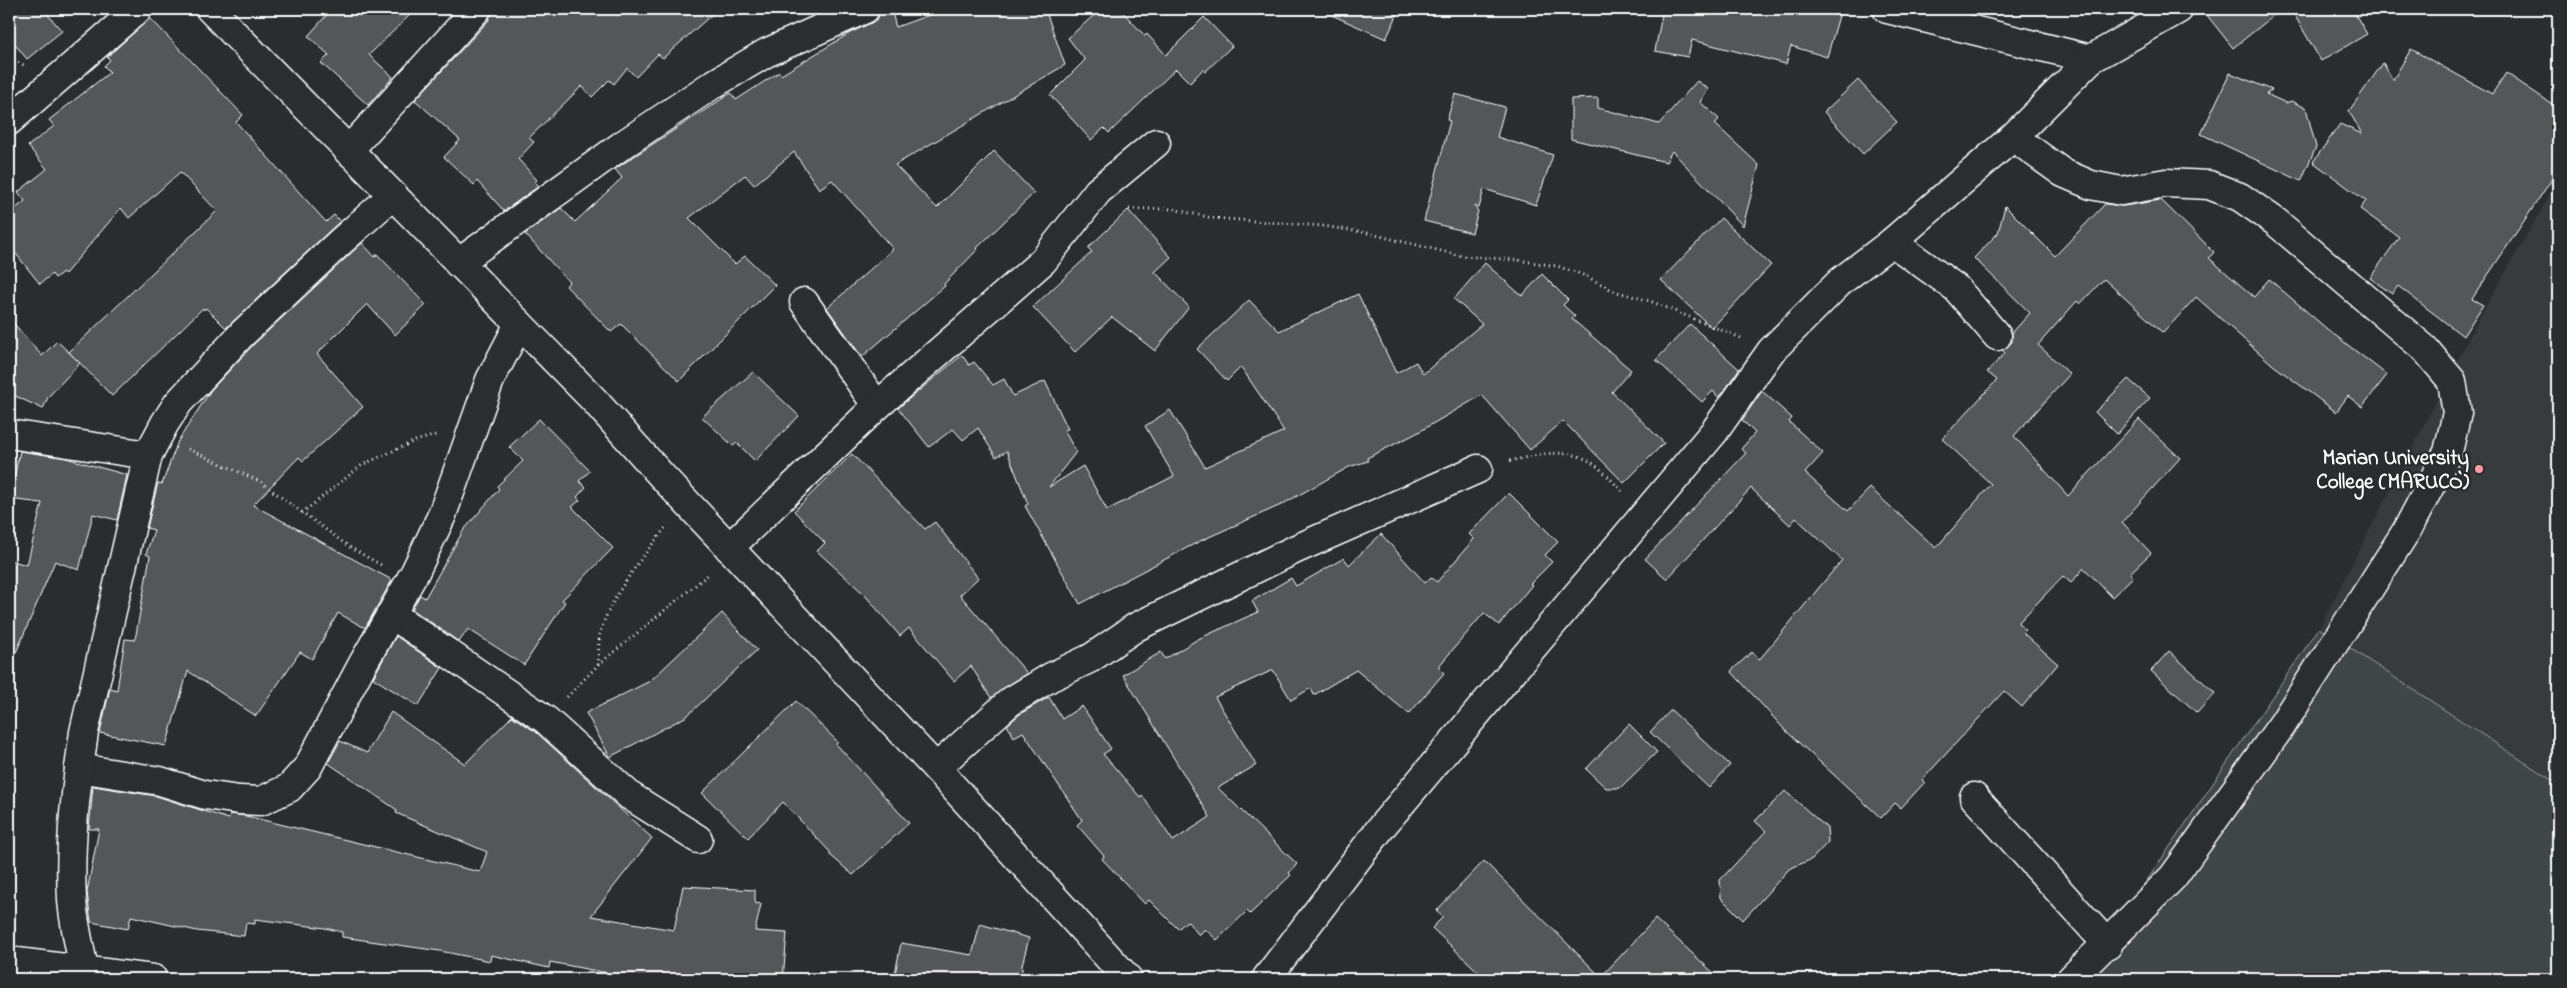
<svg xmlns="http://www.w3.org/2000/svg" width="2567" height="988" font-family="'Indie Flower',sans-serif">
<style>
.built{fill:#373a3b}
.green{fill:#414445;stroke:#a0a2a2}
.building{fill:#555758;stroke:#fff}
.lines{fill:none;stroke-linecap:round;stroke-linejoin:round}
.minor-casing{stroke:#fff;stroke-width:31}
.path{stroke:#fff;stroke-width:3;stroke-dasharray:1 4;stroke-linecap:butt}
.minor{stroke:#2a2d2e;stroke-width:28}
.poi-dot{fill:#ff9aa2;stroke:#2a2d2e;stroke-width:2}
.labels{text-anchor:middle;stroke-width:5;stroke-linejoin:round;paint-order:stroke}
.poi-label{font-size:21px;font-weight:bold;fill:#fff;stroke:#2a2d2e;text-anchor:end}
</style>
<rect width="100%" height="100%" fill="#2a2d2e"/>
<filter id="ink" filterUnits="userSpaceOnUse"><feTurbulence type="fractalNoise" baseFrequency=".02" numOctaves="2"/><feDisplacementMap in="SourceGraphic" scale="10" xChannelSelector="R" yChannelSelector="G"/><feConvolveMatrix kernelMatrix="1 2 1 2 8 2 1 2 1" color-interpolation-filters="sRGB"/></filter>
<g filter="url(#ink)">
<path class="built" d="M2558,181V784L2319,628L2483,311Z"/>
<path class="green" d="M2319,628L2558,784V979H2091L2141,889Z"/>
<g class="building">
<path d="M9,9H43L62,31L27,59L9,37Z"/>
<path d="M332,9H416L369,55L393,77L368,105L321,63L329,55L308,36Z"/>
<path d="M492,9H718L663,58L658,54L636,77L627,68L614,84L609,80L592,97L582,86L529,138L534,142L518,159L537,180L535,182L539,186L504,211L477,181L474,185L444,157L460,140L415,100L489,20Z"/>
<path d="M880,9H891L896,27L946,9H1045L1065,65L895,165L937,208L994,151L1034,193L977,248L978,249L944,284L945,286L862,357L827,308L893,249L832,180L819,189L794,152L754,185L745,175L689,218L735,264L745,256L775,285L679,381L621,324L611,332L566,286L569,282L525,234L561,208L575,222L622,178L615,169L630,159L731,93L736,100L779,72L781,75L850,33L871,23L878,18Z"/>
<path d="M1101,9H1120L1145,36L1147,34L1166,55L1204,17L1232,46L1205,72L1203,69L1190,83L1176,69L1109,133L1104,128L1091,140L1050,95L1085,60L1068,38Z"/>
<path d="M1318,9H1400L1386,39Z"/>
<path d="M1663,9H1841L1827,57L1791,46L1786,64L1692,40L1688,57L1655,51Z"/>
<path d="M2202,9H2282L2233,48Z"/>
<path d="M2291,9H2352L2367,34L2321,61Z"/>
<path d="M150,18L243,115L236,122L326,222L334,215L340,221L226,328L206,308L204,310L203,308L112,396L69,352L217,211L180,172L129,218L121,208L65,274L63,272L55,278L52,274L40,284L9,245V214L25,201L18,192L47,169L28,146L54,126L49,120L110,72L104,66L110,60L107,57Z"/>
<path d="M2411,49L2492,94L2506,73L2558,108V170L2472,299L2483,305L2463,336L2398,286L2392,294L2370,278L2399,237L2360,209L2366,201L2313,162L2340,124L2362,134L2349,111L2383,63L2393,80Z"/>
<path d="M2230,73L2272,90L2266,94L2286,103L2291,101L2306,108L2316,147L2301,181L2201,134Z"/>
<path d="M1858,80L1897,122L1863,154L1824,112Z"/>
<path d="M1697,81L1708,89L1700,102L1719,119L1715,124L1759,165L1743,226L1672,151L1666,162L1571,139V99L1598,98V108L1659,124Z"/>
<path d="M1455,94L1505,107L1497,137L1553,155L1536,205L1484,189L1479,208L1473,205L1478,211L1472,233L1424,221L1450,121L1447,120Z"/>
<path d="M2161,200L2214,252L2209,258L2254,297L2269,279L2327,329L2387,375L2362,407L2348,396L2336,412L2273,365L2196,297L2163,333L2104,279L2080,304L2077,301L2038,345L2070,374L2014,436L2068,496L2139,419L2180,458L2122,522L2151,553L2130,573L2133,577L2112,597L2084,568L2071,583L2063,576L2018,623L2026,630L2023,633L2058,664L2022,707L2004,691L1922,780L1925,782L1901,808L1895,803L1881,818L1785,730L1731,671L1752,652L1759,660L1842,560L1796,518L1790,525L1751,488L1667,579L1645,559L1746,453L1741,449L1755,433L1742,420L1762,391L1792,418L1789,422L1823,453L1805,473L1848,511L1870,488L1936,548L1991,484L1942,439L1997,380L1987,372L2005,353L2002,350L2012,342V333L2030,313L1974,258L1998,233L2005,206L2055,256L2105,204L2124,206Z"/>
<path d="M1128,210L1171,257L1155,272L1189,307L1155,351L1112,317L1075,352L1033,307L1092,252L1088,248Z"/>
<path d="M1721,218L1771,265L1712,328L1661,280Z"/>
<path d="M362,243L375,257L377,254L426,305L395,335L367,304L317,354L363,407L303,461L299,457L253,505L392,580L365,628L338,613L312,659L300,652L256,716L188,671L166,746L100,733L110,688L117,690L125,639L135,640L150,556L146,554L154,530L147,528L158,483L162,484L178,441L211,390L253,345Z"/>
<path d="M1485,263L1522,296L1542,274L1568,300L1563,305L1575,316L1572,319L1631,370L1612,392L1664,443L1624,483L1563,421L1530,450L1482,395L1415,434L1367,458L1368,461L1349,467L1281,505L1200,541L1080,604L1025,506L1028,504L1007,451L996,457L978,428L963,440L953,429L929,447L898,408L962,355L969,365L974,362L993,385L1004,379L1013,396L1045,381L1068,429L1064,430L1076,452L1049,487L1083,466L1107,510L1174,476L1145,426L1170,410L1205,467L1284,431L1241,367L1227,381L1197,349L1249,300L1279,331L1358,294L1396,373L1416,362L1423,374L1482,324L1454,299Z"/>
<path d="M9,318L42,356L57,341L80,363L48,397L43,409L9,393Z"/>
<path d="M1690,324L1739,369L1719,398L1713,391L1702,402L1656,360Z"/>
<path d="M753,372L799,416L755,461L737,443L733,446L702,417Z"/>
<path d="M2128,379L2150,398L2117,434L2095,412Z"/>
<path d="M539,419L590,471L579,481L586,487L577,497L580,500L572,507L613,548L562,600L565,602L524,665L468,629L459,642L412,609L420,595L425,598L463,531L499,489L497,486L523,461L509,447Z"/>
<path d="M20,451L66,458L127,475L117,520L93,514L79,570L55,561L9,669V560L27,565L42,503L9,499Z"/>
<path d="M852,454L925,529L935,522L978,578L960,595L1027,673L991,698L971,666L954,681L909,628L900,636L864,594L817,551L825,543L794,511Z"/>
<path d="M1509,493L1558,542L1545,555L1552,562L1530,584L1532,585L1499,625L1484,613L1438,667L1444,673L1409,714L1356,670L1314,695L1311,688L1291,700L1273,670L1215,697L1256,765L1218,788L1297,864L1289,873L1291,875L1250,914L1247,911L1217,940L1205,929L1199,935L1187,921L1178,929L1149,900L1145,904L1102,859L1104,856L1077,825L1082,820L1023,732L1014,737L1007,725L1020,714L1049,697L1062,719L1082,706L1111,749L1103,754L1140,797L1142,795L1173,841L1210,817L1123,675L1161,652L1165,659L1198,639L1258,612L1252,601L1291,578L1296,586L1344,558L1349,565L1381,534L1425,583L1431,577L1437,582L1474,539L1469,534Z"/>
<path d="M722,613L757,650L687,716L610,757L586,713L650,681Z"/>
<path d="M396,636L442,668L418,706L373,678Z"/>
<path d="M2169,651L2215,693L2197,713L2151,671Z"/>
<path d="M796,701L838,742L836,744L909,823L853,875L829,854L831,853L783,802L748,838L702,793Z"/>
<path d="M1671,710L1730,765L1709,788L1650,732Z"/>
<path d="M391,712L465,764L512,716L536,732L652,838L591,916L674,930L683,886L755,890V903L761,904L755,931L787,933L783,979H638L550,962L549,968L491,955L490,961L440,951L342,937V932L325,928L255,919V924L246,923L244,936L197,931L131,916L128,929L91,922L87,892L99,829H89L93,786L156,796L229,819L230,814L246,816L480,872L487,852L396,813L397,810L328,763L340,741L367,753Z"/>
<path d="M1629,724L1657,752L1620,788H1606L1586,769Z"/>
<path d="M1785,791L1827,828L1828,842L1812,859L1789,869L1743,920L1721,898L1720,880L1766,831L1755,821Z"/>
<path d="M1484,861L1601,977L1655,919L1720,979H1486L1432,928L1443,917L1436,911Z"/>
<path d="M980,924L1029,938L1022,965V979H894L901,943L972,955Z"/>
</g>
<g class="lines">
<defs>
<g id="minor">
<path d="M210,9L594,400L661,475L936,768L1128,979"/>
<path d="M1887,9L2091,59"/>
<path d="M9,121L138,9"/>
<path d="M2013,137L2063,173L2091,185L2121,191L2166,183L2209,185L2240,197L2276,222L2425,349L2452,381L2457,413L2448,452L2407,530L2282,725L2173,877L2071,979"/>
<path d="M348,151L477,9"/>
<path d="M1892,242L1956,288L1997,336"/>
<path d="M458,263L621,146L712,85L766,53L865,9"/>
<path d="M804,302L877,406"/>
<path d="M9,434L148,455"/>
<path d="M729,548L877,406L1043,261L1098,191L1156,143"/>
<path d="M391,614L546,720L630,796L698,839"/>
<path d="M79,768L160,781L205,795L239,800L261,801L289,788L308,767L362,665L415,572L442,515L490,380L519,324"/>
<path d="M936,768L1011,701L1051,677L1091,658L1136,627L1296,549L1478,469"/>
<path d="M1974,797L2108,945"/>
<path d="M9,961L153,979"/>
<path d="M86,979C81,953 74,926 72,900C69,843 76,788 84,732L148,455L165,423L178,403L242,334L339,243L393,195"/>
<path d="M1266,979L1383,825L1714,432L1771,351L1841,281L1892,242L2013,137L2091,59L2179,9"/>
</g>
</defs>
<use href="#minor" class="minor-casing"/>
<g class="path">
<path d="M9,58L24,65"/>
<path d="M1129,209H1173L1212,218L1323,226L1367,233L1462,256L1517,260L1557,266L1586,276L1614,291L1650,301L1741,338"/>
<path d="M188,449L259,481L351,548L383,566"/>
<path d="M1510,461C1532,456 1561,448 1583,458C1598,464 1611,480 1622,491"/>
<path d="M302,513L362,465L415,441L436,435"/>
<path d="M598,665C599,655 598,643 600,634C607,602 646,551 667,526"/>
<path d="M567,697L598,665L709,574"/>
</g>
<use href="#minor" class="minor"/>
</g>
</g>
<circle class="poi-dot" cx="2479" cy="469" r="5"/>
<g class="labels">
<g class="poi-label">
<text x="2469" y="464">Marian University<tspan x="2469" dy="24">College (MARUCO)</tspan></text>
</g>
</g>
<rect width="2567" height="988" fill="none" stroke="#2a2d2e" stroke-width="30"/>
<rect x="15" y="15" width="2537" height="958" fill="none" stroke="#fff" stroke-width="2" filter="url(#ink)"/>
</svg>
